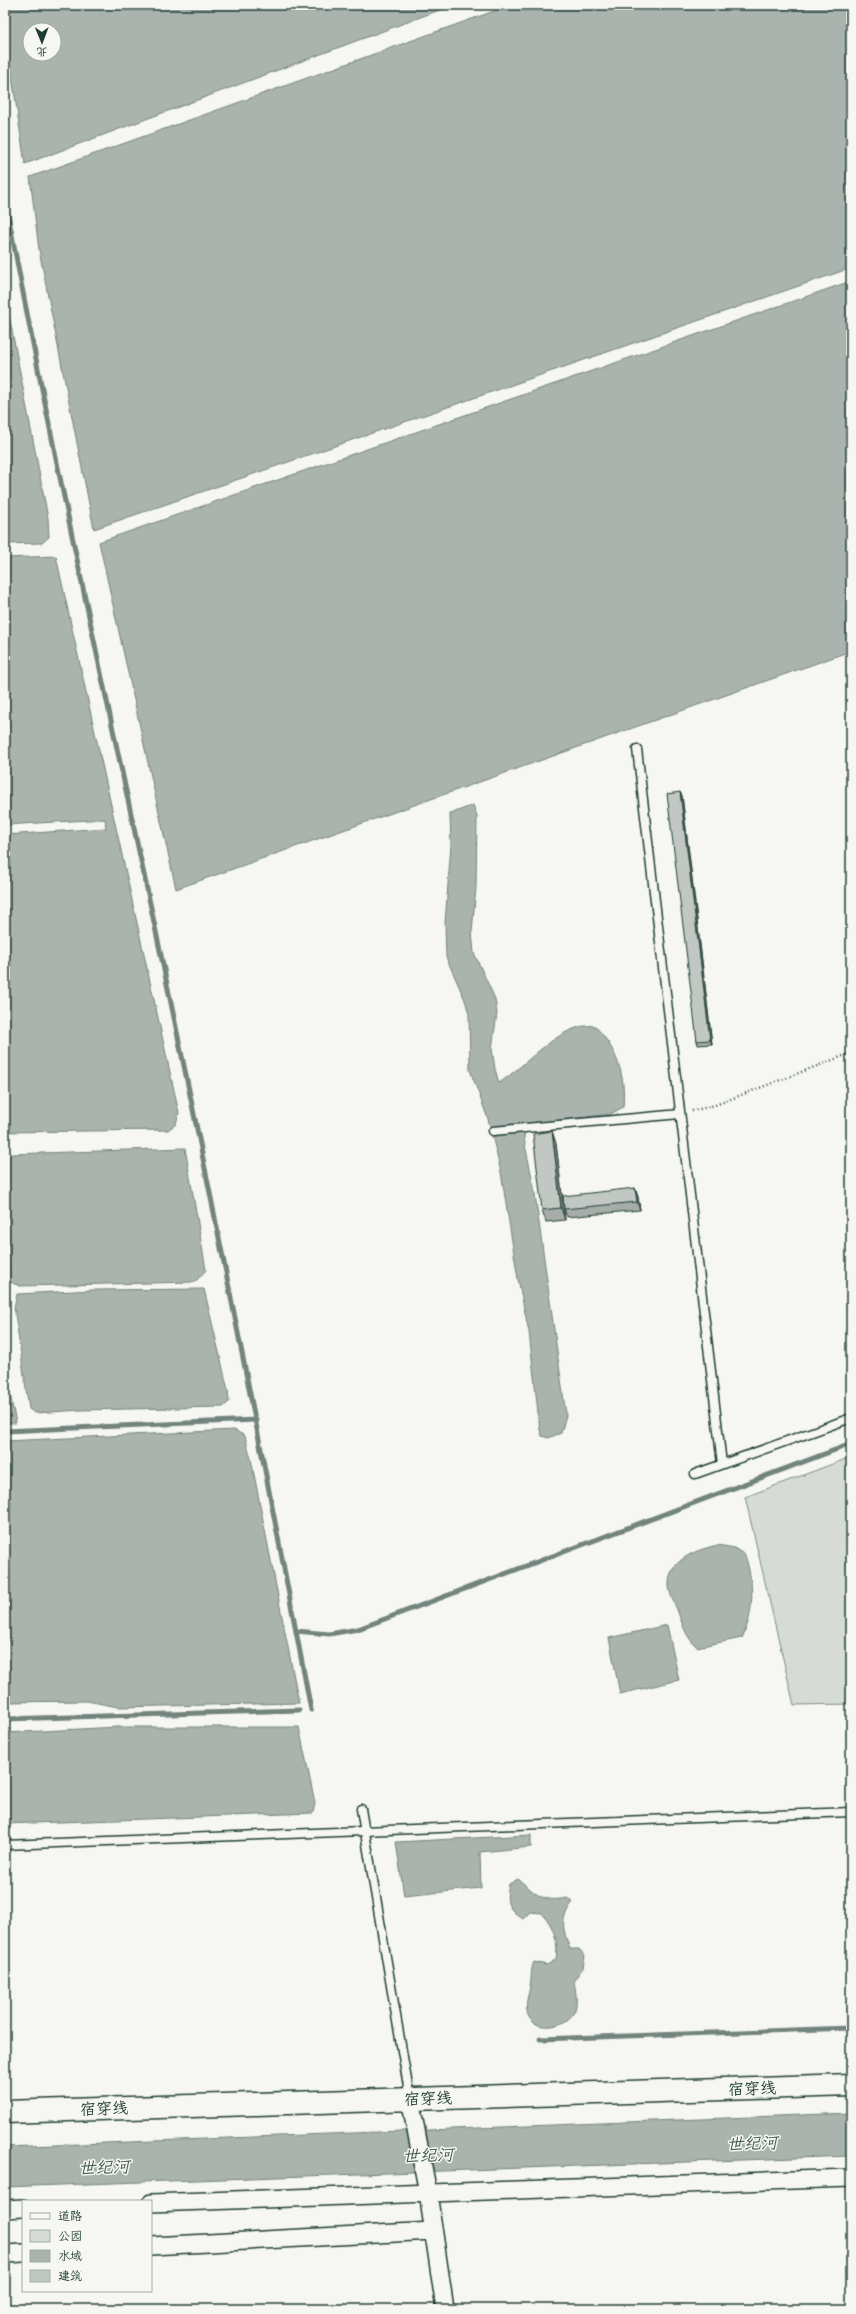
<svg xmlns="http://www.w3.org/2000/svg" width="856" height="2314" font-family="Dekko,'LXGW WenKai TC',sans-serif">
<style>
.green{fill:#d6dbd6;stroke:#7a8c85}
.water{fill:#aab3ae;stroke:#72847d;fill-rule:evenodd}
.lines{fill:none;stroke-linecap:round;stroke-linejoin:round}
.stream{stroke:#72847d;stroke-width:5}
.service-casing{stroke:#1f3d34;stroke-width:11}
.minor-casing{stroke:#1f3d34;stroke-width:20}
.secondary-casing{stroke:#1f3d34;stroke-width:25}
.path{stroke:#1f3d34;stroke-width:2.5;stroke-dasharray:1 3;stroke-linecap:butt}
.service{stroke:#f6f6f2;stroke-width:8}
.minor{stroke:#f6f6f2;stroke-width:17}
.secondary{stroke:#f6f6f2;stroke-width:22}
.wall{fill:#a6aca8;stroke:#1f3d34}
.shaded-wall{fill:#878c88;stroke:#1f3d34}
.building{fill:#c1c8c3;stroke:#1f3d34}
.labels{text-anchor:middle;stroke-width:3;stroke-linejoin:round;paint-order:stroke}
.street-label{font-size:16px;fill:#1f3d34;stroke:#f6f6f2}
.water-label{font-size:17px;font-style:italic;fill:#425a52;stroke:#f6f6f2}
</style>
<rect width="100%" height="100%" fill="#f6f6f2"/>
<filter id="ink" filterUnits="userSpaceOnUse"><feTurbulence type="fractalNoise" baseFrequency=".025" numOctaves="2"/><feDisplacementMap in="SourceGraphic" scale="8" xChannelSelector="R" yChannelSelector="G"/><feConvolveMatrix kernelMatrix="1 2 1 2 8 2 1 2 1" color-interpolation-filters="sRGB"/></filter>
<g filter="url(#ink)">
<path class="green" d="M851,1457V1704L794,1705L745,1497Z"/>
<g class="water">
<path d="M5,5H453L25,164L5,30ZM30,30H54V54H30Z"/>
<path d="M511,5H851V268L94,529L39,250L30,177Z"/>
<path d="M851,281V651L176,889L99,542Z"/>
<path d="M5,294L48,518L49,537L42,543L5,544Z"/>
<path d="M56,556L179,1113L176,1124L168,1130L5,1132V835L106,828L105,819L5,825V558Z"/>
<path d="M473,805L477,816L476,887L472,932L474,953L495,999L497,1013L492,1049L495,1069L499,1083C526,1066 562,1021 595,1026C617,1049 626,1076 623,1107L611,1114L527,1124L524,1134L525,1145L534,1187L566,1415L561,1433L548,1438L542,1436L540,1430L529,1332L518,1279L501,1172L488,1119L470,1070L469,1014L465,1000L446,957L445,923L451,845L450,814Z"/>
<path d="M185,1148L206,1270L195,1282L20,1286L10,1282L5,1161L12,1154Z"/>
<path d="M204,1289L228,1390L229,1402L223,1407L81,1410L35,1413L29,1409L14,1307L17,1294L93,1290Z"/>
<path d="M5,1370L16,1423H5Z"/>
<path d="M234,1430L245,1436L251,1459L299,1703L118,1707L87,1701L5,1702V1441Z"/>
<path d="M718,1545L734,1548L745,1555C754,1583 755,1611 742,1638L697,1647C686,1637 683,1626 678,1612C675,1604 668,1592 669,1583C669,1559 699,1549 718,1545Z"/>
<path d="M667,1625L679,1680L620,1694L609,1638Z"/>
<path d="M117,1727H299L315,1803L313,1813L5,1824V1733Z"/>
<path d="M531,1835V1847L480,1852L481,1888L404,1896L396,1842Z"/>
<path d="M518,1879C537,1894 541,1903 567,1898L573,1902C559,1920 563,1929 570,1949H579L585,1956L583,1968L574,1980C575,1989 578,2001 575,2010C568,2029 530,2034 527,2011C525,2002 529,1994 530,1986C532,1977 530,1971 534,1962L547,1965L556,1959C559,1942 554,1927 542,1913L530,1912L523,1919C507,1908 505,1903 509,1884Z"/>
<path d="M851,2113V2156L5,2187V2147Z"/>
</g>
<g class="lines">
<g class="stream">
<path d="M5,198C48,429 98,659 147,889C205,1162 259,1435 311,1710"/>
<path d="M5,1431L256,1420"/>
<path d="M296,1631L329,1634L358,1629L851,1444"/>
<path d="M5,1719L299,1710"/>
<path d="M540,2039L851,2028"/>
</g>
<defs>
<g id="service">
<path d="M637,749L722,1464"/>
<path d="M493,1131L680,1114"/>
<path d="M695,1474L851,1418"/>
<path d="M361,1809L410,2098"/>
<path d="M5,1845L851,1812"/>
</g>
<g id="minor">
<path d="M410,2099L428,2193L445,2309"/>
<path d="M151,2203L851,2178"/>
<path d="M5,2209L23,2208"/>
<path d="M151,2246L433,2231"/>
<path d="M5,2254L23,2253"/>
</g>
<path id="secondary" d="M5,2112L851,2085"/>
</defs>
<use href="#service" class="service-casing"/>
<use href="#minor" class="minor-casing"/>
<use href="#secondary" class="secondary-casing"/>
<path class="path" d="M692,1111L715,1105L851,1053"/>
<use href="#service" class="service"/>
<use href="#minor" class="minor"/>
<use href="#secondary" class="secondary"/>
</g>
<g class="wall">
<path d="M680,792L682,796L712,1044L698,1045L697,1041Z"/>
<path d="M552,1131L556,1144L565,1220L546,1222L542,1210Z"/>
<path d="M635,1188L638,1197L640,1210L567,1217L564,1209Z"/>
</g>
<g class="shaded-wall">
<path d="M680,792L682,796L712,1044L710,1040Z"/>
<path d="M552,1131L556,1144L565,1220L561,1208Z"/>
<path d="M635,1188L638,1197L640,1210L637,1202Z"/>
</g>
<g class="building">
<path d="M680,792L710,1040L697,1041L667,794Z"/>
<path d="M552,1131L561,1208L542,1210L533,1134Z"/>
<path d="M635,1188L637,1202L564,1209L563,1196Z"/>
</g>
</g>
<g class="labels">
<g class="street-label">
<text transform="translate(752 2088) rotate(-2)" y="6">宿穿线</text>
<text transform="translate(428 2098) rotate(-2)" y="6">宿穿线</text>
<text transform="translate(104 2108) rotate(-2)" y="6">宿穿线</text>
</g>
<g class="water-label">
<text transform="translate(752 2143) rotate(-2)" y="6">世纪河</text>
<text transform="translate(428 2155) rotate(-2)" y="6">世纪河</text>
<text transform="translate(104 2167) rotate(-2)" y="6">世纪河</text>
</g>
</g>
<rect width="856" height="2314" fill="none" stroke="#f6f6f2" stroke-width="20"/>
<rect x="10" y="10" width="836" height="2294" fill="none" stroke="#1f3d34" stroke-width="1.5" filter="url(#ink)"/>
<rect x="22" y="2200" width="130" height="92" fill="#f6f6f2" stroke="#a0aca6"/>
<rect x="30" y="2213" width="20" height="6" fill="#f6f6f2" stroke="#a0aca6"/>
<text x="58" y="2220" font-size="12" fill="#1f3d34">道路</text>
<rect x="30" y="2230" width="20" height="12" fill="#d6dbd6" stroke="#a0aca6"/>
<text x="58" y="2240" font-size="12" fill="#1f3d34">公园</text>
<rect x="30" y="2250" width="20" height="12" fill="#aab3ae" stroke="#a0aca6"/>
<text x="58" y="2260" font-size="12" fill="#1f3d34">水域</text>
<rect x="30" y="2270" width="20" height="12" fill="#c1c8c3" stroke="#a0aca6"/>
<text x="58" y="2280" font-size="12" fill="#1f3d34">建筑</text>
<g transform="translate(42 42) rotate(179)"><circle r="19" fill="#f6f6f2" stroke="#a0aca6"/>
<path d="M0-3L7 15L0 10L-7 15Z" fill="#1f3d34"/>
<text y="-6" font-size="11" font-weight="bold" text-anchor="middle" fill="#1f3d34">北</text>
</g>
</svg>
